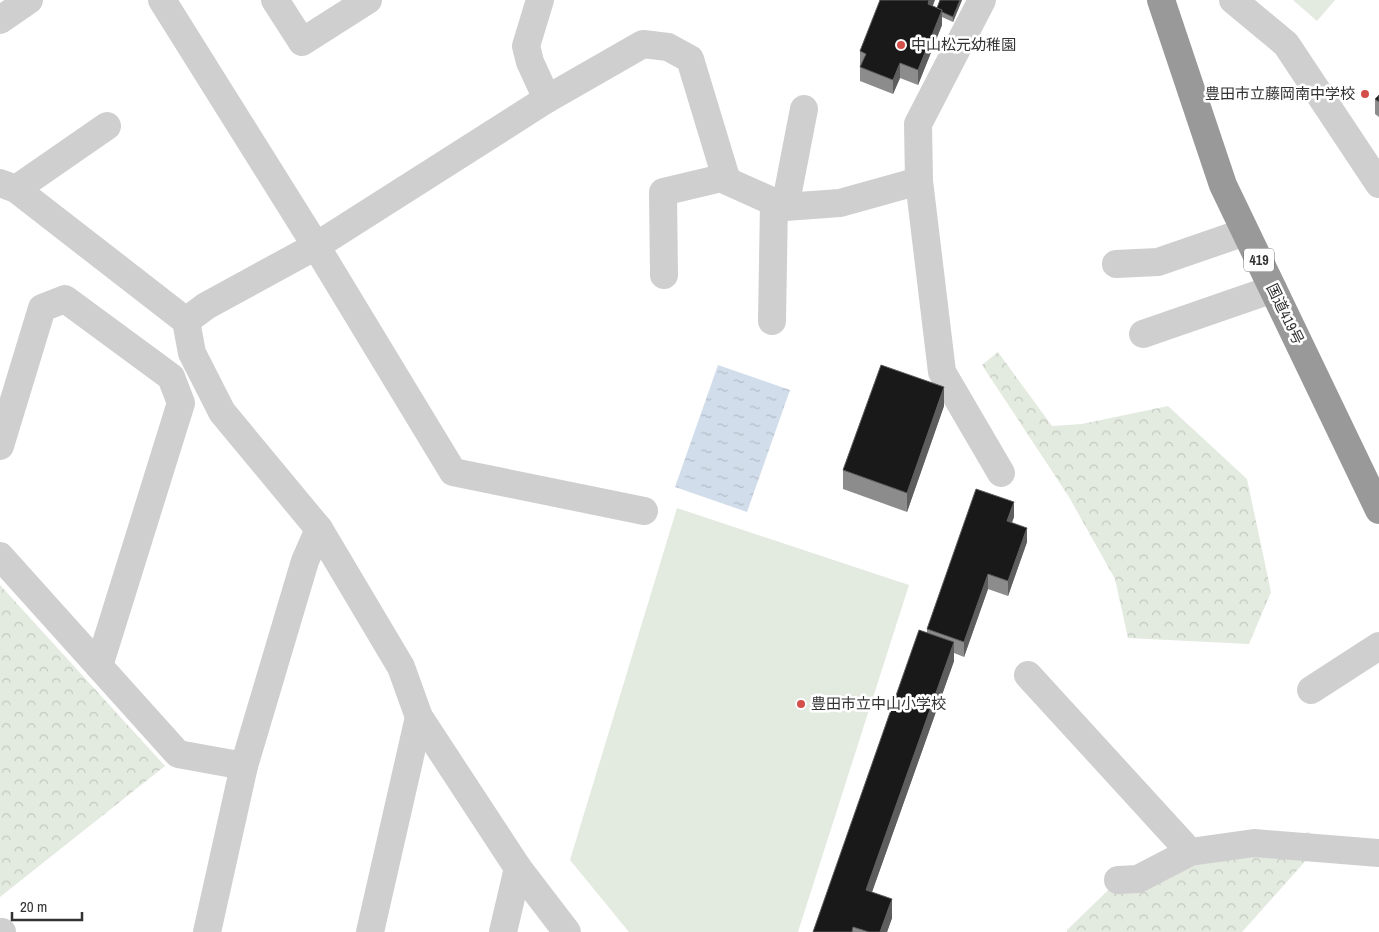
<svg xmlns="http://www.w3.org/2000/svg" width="1379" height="932" font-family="'Archivo Narrow','Noto Sans JP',sans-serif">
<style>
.green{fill:#e3eadf}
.forest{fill:url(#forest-crowns)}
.water{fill:url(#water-ripples)}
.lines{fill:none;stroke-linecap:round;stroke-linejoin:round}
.minor{stroke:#cfcfcf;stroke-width:28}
.highway{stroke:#999;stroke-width:28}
.wall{fill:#8c8c8c}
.shaded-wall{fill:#5e5e5e}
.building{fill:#191919;stroke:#5e5e5e}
.poi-dot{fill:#d34f4a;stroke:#fff;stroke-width:2}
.labels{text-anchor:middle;stroke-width:5;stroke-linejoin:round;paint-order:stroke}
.shield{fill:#fff;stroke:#707070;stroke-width:1}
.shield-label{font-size:14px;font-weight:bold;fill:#323232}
.poi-label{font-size:15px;fill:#323232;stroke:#fff;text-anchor:start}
.street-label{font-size:15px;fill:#323232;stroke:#fff}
</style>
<defs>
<pattern id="forest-crowns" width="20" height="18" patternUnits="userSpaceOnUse" patternTransform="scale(1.25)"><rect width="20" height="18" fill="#e3eadf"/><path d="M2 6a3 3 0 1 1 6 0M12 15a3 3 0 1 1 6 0" fill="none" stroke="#c3c9c0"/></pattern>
<pattern id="water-ripples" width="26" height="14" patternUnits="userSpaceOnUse" patternTransform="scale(1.25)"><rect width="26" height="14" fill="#d1ddea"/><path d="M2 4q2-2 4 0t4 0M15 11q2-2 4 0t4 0" fill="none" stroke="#b4bec9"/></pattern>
</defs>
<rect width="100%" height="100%" fill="#fff"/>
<g class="green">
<path d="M1293,0H1335L1317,21Z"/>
<path d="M677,508L909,585L798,932H629L570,860Z"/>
</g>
<g class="forest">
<path d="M998,352L1052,426L1082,424L1168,406L1247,479L1271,592L1249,644L1128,638L1115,579L1069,497L982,365Z"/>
<path d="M0,585L165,766L0,897Z"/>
<path d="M1309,832L1317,848L1242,932H1067V930L1131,868L1214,861Z"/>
</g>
<path class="water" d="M718,365L790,390L747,512L675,487Z"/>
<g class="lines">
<g class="minor">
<path d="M162,0L316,246L453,472L644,511"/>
<path d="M275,0L302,42L368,0"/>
<path d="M540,0L526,46L530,62L547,99"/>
<path d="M982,0L918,124L919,181L942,372L1001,473"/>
<path d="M1233,0L1286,44L1379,184"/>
<path d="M0,20L29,0"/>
<path d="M0,183L16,189L186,321L192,353L222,412L319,529L401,667L419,717L518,868L567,932"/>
<path d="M16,189L107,126"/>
<path d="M785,207L804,109"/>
<path d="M1116,264L1158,262L1245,232"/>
<path d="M664,275L663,192L726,177"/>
<path d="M186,321L206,306L316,246L547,99L643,44L668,47L690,59L727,181L785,207L840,203L919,181"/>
<path d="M772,321L774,202"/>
<path d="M1143,334L1273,289"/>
<path d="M0,446L42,308L65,299L171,377L181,403L99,666"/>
<path d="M0,556L178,754L244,766"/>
<path d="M1028,675L1190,852"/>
<path d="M1311,690L1379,646"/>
<path d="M1118,880L1138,879L1190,852L1254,843L1379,853"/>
<path d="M0,932H2"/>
<path d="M207,932L244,766L305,561L319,529"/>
<path d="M370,932L419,717"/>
<path d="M503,932L518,868"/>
</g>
<path class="highway" d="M1161,0L1223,185L1379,510"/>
</g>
<g class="wall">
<path d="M962,0L953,22L942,17V25L918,85L900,78L893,94L860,81V51L933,6L937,8Z"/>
<path d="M1379,95V117L1375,114V99Z"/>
<path d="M944,406L907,512L843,489V470Z"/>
<path d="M1014,517L1012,522L1027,542L1008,596L988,589L964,657L954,653V661L872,892L892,918L887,932H813L927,632V629Z"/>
</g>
<g class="shaded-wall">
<path d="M929,0H935L928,19V4Z"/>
<path d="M960,0H962L953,22V17Z"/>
<path d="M942,10V25L918,85V70Z"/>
<path d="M900,63V78L893,94V80Z"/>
<path d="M944,387V406L907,512V493Z"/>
<path d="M1014,502V517L1007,535V521Z"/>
<path d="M1027,528V542L1008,596V581Z"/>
<path d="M988,574V589L964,657V642Z"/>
<path d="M954,642V661L866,909V890Z"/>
<path d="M892,899V918L887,932H880Z"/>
</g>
<g class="building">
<path d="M880,0H929L928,4L942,10L918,70L900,63L893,80L860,67L866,54L860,51Z"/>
<path d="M940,0H960L953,17L942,12V10L937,8Z"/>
<path d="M1379,95V102L1375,99Z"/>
<path d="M881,365L944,387L907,493L843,470Z"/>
<path d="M976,489L1014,502L1007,521L1027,528L1008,581L988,574L964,642L927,629Z"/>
<path d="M919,630L954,642L866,890L892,899L880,932H869L853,927L852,932H813Z"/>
</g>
<g class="poi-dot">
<circle cx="901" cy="45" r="5"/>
<circle cx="1365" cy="94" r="5"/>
<circle cx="801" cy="704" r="5"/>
</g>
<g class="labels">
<rect class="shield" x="1244" y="248.5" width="30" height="23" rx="4"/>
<g class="shield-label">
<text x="1259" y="265">419</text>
</g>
<g class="poi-label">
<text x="911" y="50">中山松元幼稚園</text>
<text x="1355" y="99" text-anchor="end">豊田市立藤岡南中学校</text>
<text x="811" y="709">豊田市立中山小学校</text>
</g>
<g class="street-label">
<text transform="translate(1285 314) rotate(64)" y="5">国道419号</text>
</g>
</g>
<path d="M12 912v8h70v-8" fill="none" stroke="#323232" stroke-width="2.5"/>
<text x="20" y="912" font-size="15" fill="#323232" stroke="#ffffff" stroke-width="4" paint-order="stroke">20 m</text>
</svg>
